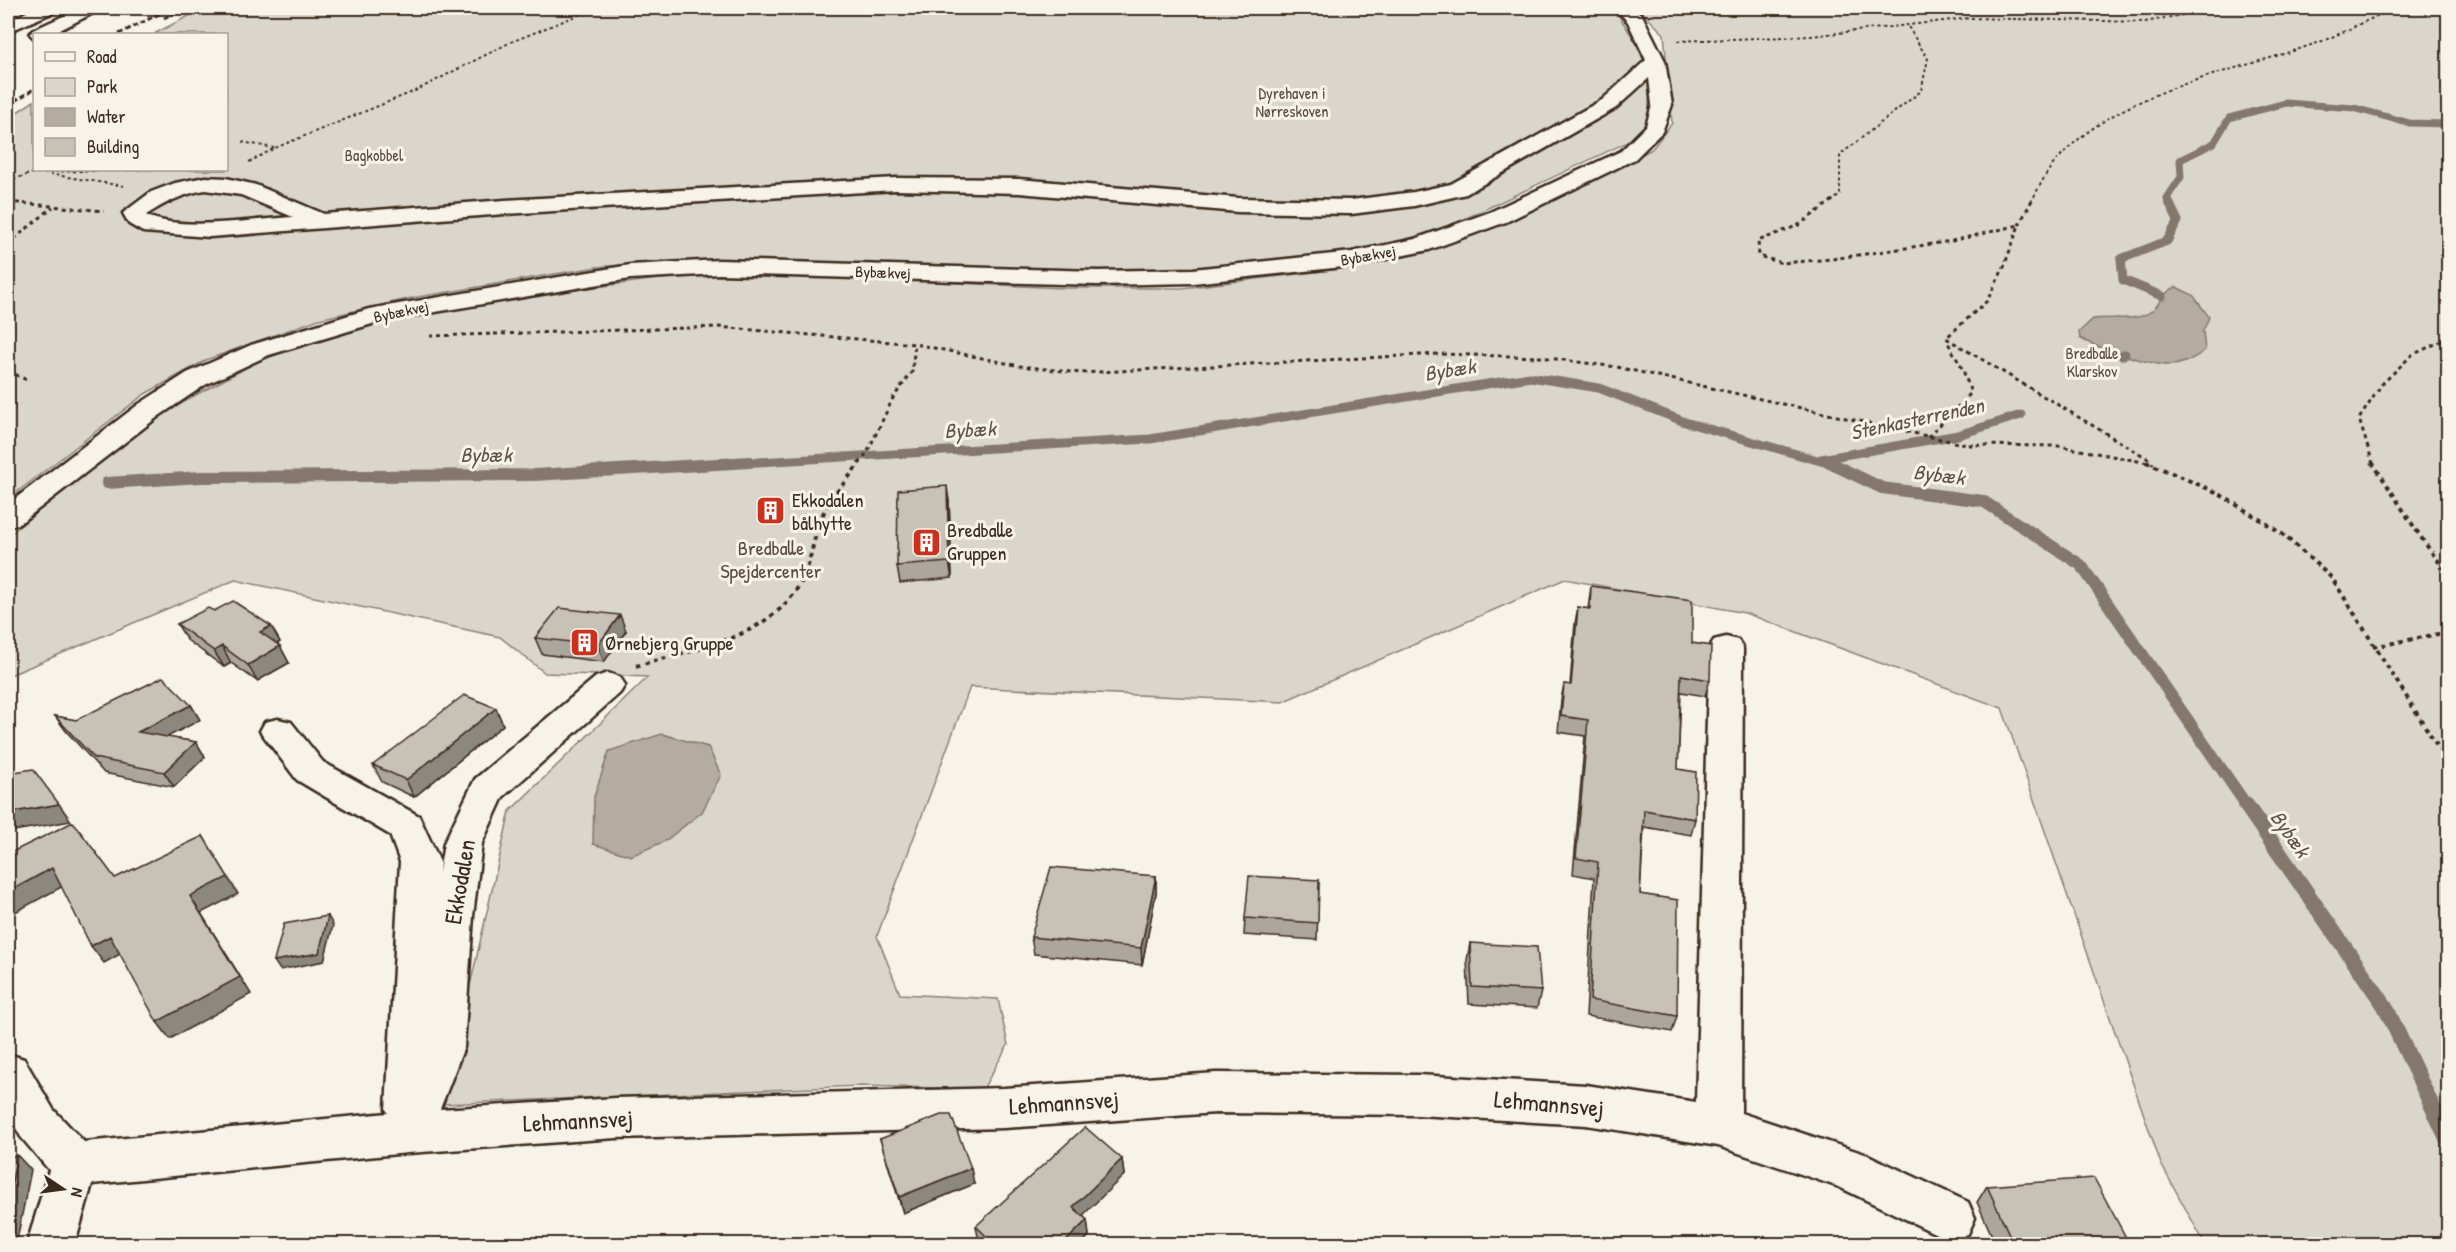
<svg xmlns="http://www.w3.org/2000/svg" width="2456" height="1252" font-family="'Patrick Hand',sans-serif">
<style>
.green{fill:#dbd6cb;stroke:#8b8074;stroke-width:1.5}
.water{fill:#b4aca0;stroke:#84786c;stroke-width:1.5}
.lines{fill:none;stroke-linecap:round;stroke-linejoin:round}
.stream-far3{stroke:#84786c;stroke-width:7}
.stream-far2{stroke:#84786c;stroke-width:9}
.stream-far1{stroke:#84786c;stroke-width:12}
.stream{stroke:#84786c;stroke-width:16}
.minor-casing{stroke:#3b2a1e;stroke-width:5}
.path-far2{stroke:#3b2a1e;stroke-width:2;stroke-dasharray:3 3;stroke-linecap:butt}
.path-far1{stroke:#3b2a1e;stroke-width:3;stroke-dasharray:4 4;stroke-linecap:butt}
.path{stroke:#3b2a1e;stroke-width:4;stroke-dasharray:4.5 4.5;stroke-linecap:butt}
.minor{fill:#f7f3e8;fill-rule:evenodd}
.rail{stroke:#3b2a1e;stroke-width:3;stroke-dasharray:5 3;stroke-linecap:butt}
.wall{fill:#aca69d;stroke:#3b2a1e;stroke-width:1.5}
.shaded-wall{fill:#8c877f;stroke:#3b2a1e;stroke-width:1.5}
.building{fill:#c8c1b6;stroke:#3b2a1e;stroke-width:1.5}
.labels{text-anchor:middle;stroke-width:6;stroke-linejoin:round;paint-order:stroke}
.far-park-label{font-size:16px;fill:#5b4c41;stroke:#f7f3e8}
.far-street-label{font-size:16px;fill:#3b2a1e;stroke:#f7f3e8}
.poi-label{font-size:20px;fill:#3b2a1e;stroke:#f7f3e8;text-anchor:start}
.park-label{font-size:20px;fill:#5b4c41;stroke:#f7f3e8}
.water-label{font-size:21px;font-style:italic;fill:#5f5145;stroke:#f7f3e8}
.near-street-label{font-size:24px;fill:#3b2a1e;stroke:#f7f3e8}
</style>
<rect width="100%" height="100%" fill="#f7f3e8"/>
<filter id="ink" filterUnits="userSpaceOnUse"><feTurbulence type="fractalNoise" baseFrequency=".0167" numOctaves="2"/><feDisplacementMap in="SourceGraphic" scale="12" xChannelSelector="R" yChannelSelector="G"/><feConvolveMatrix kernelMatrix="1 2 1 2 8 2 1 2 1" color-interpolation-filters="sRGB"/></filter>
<g filter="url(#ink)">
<g class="green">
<path d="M204,8H1609L1619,16L1639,47L1650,83L1648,121L1634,139L1456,223L1389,245L1309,257L1152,272H1079L676,261L597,267L412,298L319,319L206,360L145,394L8,499V118L34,101V170H226V34H154Z"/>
<path d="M1638,8H2448V1244H2205L2161,1164L2002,708L1745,613L1565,579L1282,702L970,687L877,936L900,994L998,999L1008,1045L983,1089L859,1086L443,1104L510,811L648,677L545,673L500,637L235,580L8,676V536L121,441L192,397L255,363L313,340L386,320L475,303L696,274L789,275L1062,288H1182L1332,270L1387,260L1476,232L1639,156L1652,149L1672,123L1664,34Z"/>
</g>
<g class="water">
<path d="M2176,287L2193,295L2209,317L2203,331L2205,350C2196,358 2182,365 2170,365C2154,366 2094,347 2080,338L2079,332L2093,319C2112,316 2137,323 2153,310C2162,301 2163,292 2176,287Z"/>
<path d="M662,734L708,747L721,775L702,812L665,841L631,856L593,844L594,797L609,751Z"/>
</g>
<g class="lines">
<path class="stream-far3" d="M2169,202L2167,198L2181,177L2180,160L2214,143L2229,118L2286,103L2354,108L2409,123L2448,124"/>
<g class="stream-far2">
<path d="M2162,296L2123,280L2121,259L2167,241L2178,221L2168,200"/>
<path d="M2122,356L2125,354"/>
<path d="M1821,459L1958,435L2021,415"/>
<path d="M724,464L1150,439L1530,377L1599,388L1685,422L1831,464"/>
</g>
<g class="stream-far1">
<path d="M1828,462L1882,488L1983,501L2081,565L2247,806"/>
<path d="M107,483L201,477L534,475L750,462"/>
</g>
<path class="stream" d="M2246,805L2385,1006L2448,1140"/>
<defs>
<g id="minor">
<path d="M35,8H57L54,12L8,32V21Z"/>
<path d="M81,8H103L52,34H34V38L30,34L33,30Z"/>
<path d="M1615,8H1633L1642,15L1665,61L1672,105L1662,132L1635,159L1506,222L1429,250L1352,266L1193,283L1098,285L719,274L630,279L382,321L269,355L205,385L159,416L19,524L8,527V504L139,404L187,373L251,345L369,309L630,265L719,260L1098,271L1193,269L1352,252L1415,239L1490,212L1621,151L1646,126L1652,105L1649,78L1616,108L1466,194L1414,206L1351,214L1238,212L1019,193L896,190L505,214L210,237L143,232L129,224L123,213L151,192L175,183L205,177L226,178L256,185L324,214L505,200L896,178L1019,179L1238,198L1351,200L1414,192L1451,184L1602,100L1646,60L1628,22ZM205,190L241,195L293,217C257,219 176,232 146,215C165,203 182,194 205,190Z"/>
<path d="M1726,637L1738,640L1743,648L1741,1113L1868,1155L1968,1202L1975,1218L1968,1234L1951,1241L1839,1187L1718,1146L1586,1125L1418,1115L1216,1113L1004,1128L616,1138L408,1153L92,1184L75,1244H27L49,1170L21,1137L8,1114V1054L24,1059L53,1109L84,1142L388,1113L386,1109L400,862L390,835L297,780L260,731L265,722L278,719L291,722L323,762L419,816L440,862L439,873L444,843L475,779L596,677L608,673L620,677L625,685L620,693L503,797L482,843L473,916L464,1047L440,1109L616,1098L1004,1088L1216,1073L1418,1075L1586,1085L1696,1102L1709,648L1714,640Z"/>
</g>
</defs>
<use href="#minor" class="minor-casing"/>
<g class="path-far2">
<path d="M1678,41L1811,36L1970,18L2145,22L2220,8"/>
<path d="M242,142L274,148"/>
<path d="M249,162L275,148L415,91L511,42L596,8"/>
<path d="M8,181L36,172"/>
<path d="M124,186L36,172L140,170"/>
<path d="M1831,202L1840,195V155L1921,91L1928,59L1907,25"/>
<path d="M2031,202C2038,190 2044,176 2052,166C2113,91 2224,75 2311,45C2343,35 2370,15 2404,8"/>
</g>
<g class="path-far1">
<path d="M1833,200L1799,225L1758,241L1759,256L1782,263L1832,259L1952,241L2019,225L2004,267L1987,301L1946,338L2152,461"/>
<path d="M8,202L104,211"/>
<path d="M2019,225L2032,200"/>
<path d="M8,244L53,207"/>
<path d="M430,336L718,327L915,344L1020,366L1080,373L1439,354L1540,357L1617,367L1967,445L2059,446L2154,464"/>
<path d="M8,371L27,380"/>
<path d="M1928,437L1971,393L1963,370L1947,341"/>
<path d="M859,464L868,451L893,398L912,372L915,344"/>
<path d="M2373,464L2359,419L2382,384L2412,355L2448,338"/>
</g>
<g class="path">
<path d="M2146,462L2216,492L2280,532L2332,578L2448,763"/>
<path d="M2372,462C2398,500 2419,539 2448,573"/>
<path d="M2373,647L2448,632"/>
<path d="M636,666C691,650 769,639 800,584C812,563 812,540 821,519C828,499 848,480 860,462"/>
</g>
<use href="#minor" class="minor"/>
<g class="rail">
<path d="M164,18L184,8"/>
<path d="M119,34L171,8"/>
<path d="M8,105L34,89"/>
</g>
</g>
<g class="wall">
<path d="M949,501L952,578L900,583L897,566Z"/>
<path d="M1591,586L1692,643L1710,680L1705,696L1681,692L1678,769L1695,819L1691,835L1644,827L1640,894L1677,1016L1672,1032L1586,1016L1594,878L1573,874L1585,736L1558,732L1561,700L1564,684L1570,685L1575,623L1578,607L1588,609Z"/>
<path d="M214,611L271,626L280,642L277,644L280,646L289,663L257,681L231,663L224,667L187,640L177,624Z"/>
<path d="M626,631L604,662L542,654L535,638Z"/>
<path d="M191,705L200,720L166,737L196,742L205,757L174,787L104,773L66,731L55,716L76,720Z"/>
<path d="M496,708L503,725L414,797L382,782L373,765Z"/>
<path d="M1156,876V893L1142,965L1034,954L1031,937Z"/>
<path d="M1319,880L1317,940L1244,935L1245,918Z"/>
<path d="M1470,943L1541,991L1537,1008L1469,1004L1467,960Z"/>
<path d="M880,1139L974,1184L903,1213Z"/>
<path d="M1122,1159L1124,1175L1082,1215L1087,1220L1089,1236L1080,1245H982L979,1242L976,1226Z"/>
<path d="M1987,1186L2130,1245H1996L1977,1202Z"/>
</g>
<g class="shaded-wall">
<path d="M947,486L949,501L952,578L949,562Z"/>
<path d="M620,615L626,631L604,662L598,645Z"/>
<path d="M271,626L280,642L268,648L260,632Z"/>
<path d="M222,646L231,663L224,667L214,651Z"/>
<path d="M280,646L289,663L257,681L248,665Z"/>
<path d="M191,705L200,720L148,747L138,732Z"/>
<path d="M496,708L503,725L414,797L406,780Z"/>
<path d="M196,742L205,757L174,787L164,772Z"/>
<path d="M59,804L71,821L8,832V813Z"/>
<path d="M203,836L238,894L201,913L251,994L170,1039L157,1022L190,896Z"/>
<path d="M52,868L65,885L8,916V892Z"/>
<path d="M1156,876V893L1142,965L1141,948Z"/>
<path d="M328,916L333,925L324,961L280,970L274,961Z"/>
<path d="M110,936L122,953L104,963L91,946Z"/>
<path d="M17,1155L31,1170L16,1245H8V1201Z"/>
<path d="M1122,1159L1124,1175L1075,1223L1073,1207Z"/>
<path d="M971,1168L974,1184L903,1213L899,1197Z"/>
<path d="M1087,1220L1089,1236L1080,1245H1062Z"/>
</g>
<g class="building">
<path d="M947,486L949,562L897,566L898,490Z"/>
<path d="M1591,586L1692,600V643L1711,646L1710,680L1681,675L1678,769L1696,772L1695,819L1644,810L1640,894L1678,900L1677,1016L1590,1000L1598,862L1576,858L1588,720L1561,716L1564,684L1571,685L1578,607L1590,609Z"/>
<path d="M233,601L271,626L260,632L280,646L248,665L222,646L214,651L177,624L208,608L214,611Z"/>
<path d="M559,608L620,615L598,645L535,638Z"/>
<path d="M163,677L191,705L138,732L196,742L164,772L94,758L55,716L76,720Z"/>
<path d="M464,695L496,708L406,780L373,765Z"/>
<path d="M33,769L59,804L8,813V773Z"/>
<path d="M73,822L115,878L203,836L228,877L190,896L240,977L157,1022L110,936L91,946L52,868L8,892V854Z"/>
<path d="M1051,867L1156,876L1141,948L1031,937Z"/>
<path d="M1249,876L1319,880L1318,923L1245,918Z"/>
<path d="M328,916L319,953L274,961L284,924Z"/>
<path d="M1470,943L1537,947L1541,991L1472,987Z"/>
<path d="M941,1115H951L971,1168L899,1197L880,1139Z"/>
<path d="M1085,1127L1122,1159L1073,1207L1087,1220L1062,1245H995L976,1226Z"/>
<path d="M17,1155L8,1201V1158Z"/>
<path d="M2094,1178L2130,1245H2014L1987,1186Z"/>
</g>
</g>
<defs>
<symbol id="building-square" viewBox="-11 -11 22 22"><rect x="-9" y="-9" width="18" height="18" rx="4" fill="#c8321e" stroke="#f7f3e8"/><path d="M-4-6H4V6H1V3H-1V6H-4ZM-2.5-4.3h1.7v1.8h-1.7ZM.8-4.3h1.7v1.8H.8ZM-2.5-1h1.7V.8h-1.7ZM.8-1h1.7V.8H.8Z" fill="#fff"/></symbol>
</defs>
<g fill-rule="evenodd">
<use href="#building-square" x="754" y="494" width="33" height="33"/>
<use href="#building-square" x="910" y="526" width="33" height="33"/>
<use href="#building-square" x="568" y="626" width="33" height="33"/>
</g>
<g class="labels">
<g class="far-park-label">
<text x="1292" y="99">Dyrehaven i<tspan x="1292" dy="18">Nørreskoven</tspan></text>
<text x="374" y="161">Bagkobbel</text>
<text x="2092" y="359">Bredballe<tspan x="2092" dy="18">Klarskov</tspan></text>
</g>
<g class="far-street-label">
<text transform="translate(1368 255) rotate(-10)" y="6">Bybækvej</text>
<text transform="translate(883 272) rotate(2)" y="6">Bybækvej</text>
<text transform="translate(401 311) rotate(-12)" y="6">Bybækvej</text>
</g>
<g class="poi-label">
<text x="792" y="507">Ekkodalen<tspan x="792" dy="23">bålhytte</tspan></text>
<text x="947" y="537">Bredballe<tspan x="947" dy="23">Gruppen</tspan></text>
<text x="605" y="650">Ørnebjerg Gruppe</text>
</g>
<g class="park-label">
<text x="771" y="555">Bredballe<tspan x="771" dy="23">Spejdercenter</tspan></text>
</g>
<g class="water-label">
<text transform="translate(1450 370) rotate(-9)" y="7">Bybæk</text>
<text transform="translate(1917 419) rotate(-12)" y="7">Stenkasterrenden</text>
<text transform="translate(970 430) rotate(-3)" y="7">Bybæk</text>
<text x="486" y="462">Bybæk</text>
<text transform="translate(1939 475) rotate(7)" y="7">Bybæk</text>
<text transform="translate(2290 834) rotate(55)" y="7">Bybæk</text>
</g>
<g class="near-street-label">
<text transform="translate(460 882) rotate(-80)" y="8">Ekkodalen</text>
<text transform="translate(1064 1103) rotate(-4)" y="8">Lehmannsvej</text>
<text transform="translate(1549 1104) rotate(5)" y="8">Lehmannsvej</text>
<text transform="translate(578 1121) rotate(-3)" y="8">Lehmannsvej</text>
</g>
</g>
<rect width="2456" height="1252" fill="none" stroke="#f7f3e8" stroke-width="30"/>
<rect x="15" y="15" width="2426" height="1222" fill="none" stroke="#3b2a1e" stroke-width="2" filter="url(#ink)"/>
<rect x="33" y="33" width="195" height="138" fill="#f7f3e8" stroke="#aca397" stroke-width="1.5"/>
<rect x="45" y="52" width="30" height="9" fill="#f7f3e8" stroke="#aca397" stroke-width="1.5"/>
<text x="87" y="63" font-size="18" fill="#3b2a1e">Road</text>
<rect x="45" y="78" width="30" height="18" fill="#dbd6cb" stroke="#aca397" stroke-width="1.5"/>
<text x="87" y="93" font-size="18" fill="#3b2a1e">Park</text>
<rect x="45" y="108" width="30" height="18" fill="#b4aca0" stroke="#aca397" stroke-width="1.5"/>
<text x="87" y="123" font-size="18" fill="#3b2a1e">Water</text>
<rect x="45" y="138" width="30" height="18" fill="#c8c1b6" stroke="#aca397" stroke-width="1.5"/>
<text x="87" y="153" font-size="18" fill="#3b2a1e">Building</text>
<g transform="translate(63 1189) rotate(103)" stroke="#f7f3e8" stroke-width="4.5" paint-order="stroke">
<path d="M0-4.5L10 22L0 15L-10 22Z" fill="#3b2a1e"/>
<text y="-9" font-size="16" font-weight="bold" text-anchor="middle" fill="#3b2a1e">N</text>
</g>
</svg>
